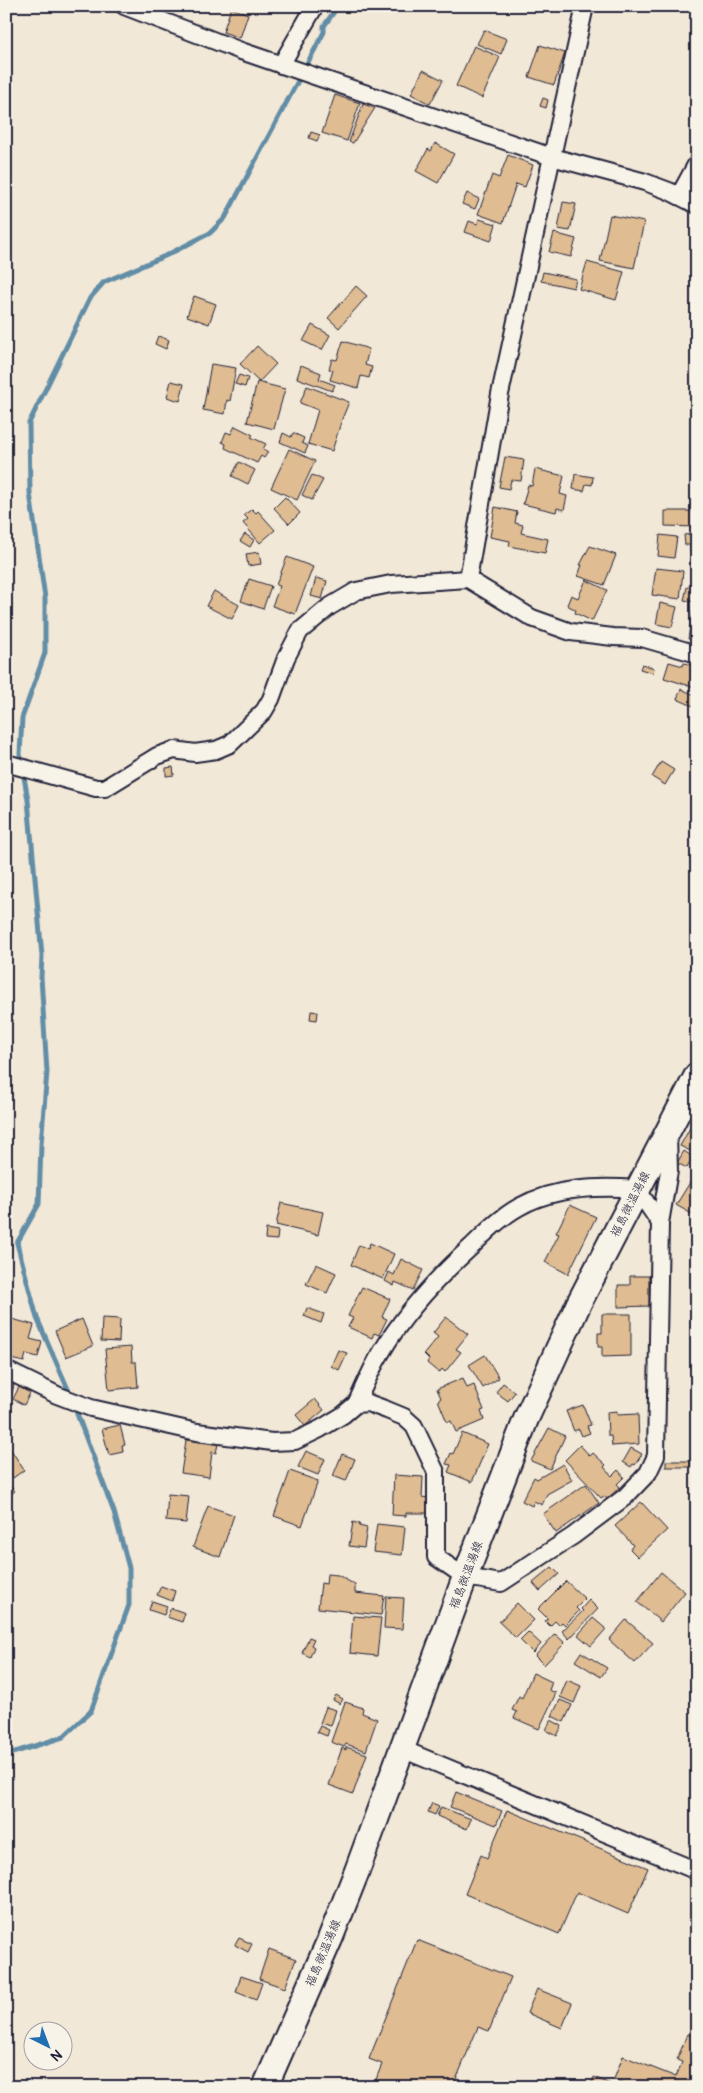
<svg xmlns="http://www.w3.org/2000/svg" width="703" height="2093" font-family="Pangolin,'Klee One',sans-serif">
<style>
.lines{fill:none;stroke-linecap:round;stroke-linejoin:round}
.stream{stroke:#628da6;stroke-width:5}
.building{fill:#dfbc91;stroke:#22223b}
.minor-casing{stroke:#22223b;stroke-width:20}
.secondary-casing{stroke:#22223b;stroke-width:28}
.minor{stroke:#f7f3e8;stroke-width:16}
.secondary{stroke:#f7f3e8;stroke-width:24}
.labels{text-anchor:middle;stroke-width:4;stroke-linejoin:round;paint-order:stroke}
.street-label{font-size:12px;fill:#22223b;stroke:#f7f3e8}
</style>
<rect width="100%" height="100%" fill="#f2e8d7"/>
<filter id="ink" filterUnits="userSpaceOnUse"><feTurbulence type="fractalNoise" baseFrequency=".02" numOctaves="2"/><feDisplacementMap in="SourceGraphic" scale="10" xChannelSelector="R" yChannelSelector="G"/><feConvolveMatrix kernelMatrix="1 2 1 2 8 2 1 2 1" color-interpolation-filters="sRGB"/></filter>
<g filter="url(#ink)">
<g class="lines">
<g class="stream">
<path d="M71,1396L37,1318L17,1243L39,1204L41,1144L47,1072L41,977L42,956L28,800L20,754L22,718L45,653V598L30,493L29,423L90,298L104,282L165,256L210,233L225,218L324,32V26L338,6"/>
<path d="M6,1755L63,1737L91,1711L129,1605V1568L114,1512L74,1406"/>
</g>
</g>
<g class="building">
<path d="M231,8L248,14L240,38L223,32Z"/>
<path d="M484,30L507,39L501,54L477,44Z"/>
<path d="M540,45L565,53L554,85L529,77Z"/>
<path d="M474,46L500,57L482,98L456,86Z"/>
<path d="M423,70L443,80L430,104L411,94Z"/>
<path d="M335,95L360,103L347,141L322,133Z"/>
<path d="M543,98L548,100L546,108L540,106Z"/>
<path d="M363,104L375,108L353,143L349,142Z"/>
<path d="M311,132L320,135L317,141L309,138Z"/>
<path d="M435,143L454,154L438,183L416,171L428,149L431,151Z"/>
<path d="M508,155L533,165L525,187L516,184L503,223L478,214L492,175L499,178Z"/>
<path d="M467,193L479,199L475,209L462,204Z"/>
<path d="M563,202L576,204L570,231L558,229Z"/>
<path d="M610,215L644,222L634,268L600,261Z"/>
<path d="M479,219L496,224L491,241L465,232L469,221L477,224Z"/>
<path d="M554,233L576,239L571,257L549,252Z"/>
<path d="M587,262L624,272L616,300L579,289Z"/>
<path d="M543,272L576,279L574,288L541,281Z"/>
<path d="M356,286L367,296L339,328L328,318Z"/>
<path d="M194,296L216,304L209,324L187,316Z"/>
<path d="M312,325L330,335L322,350L303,341Z"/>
<path d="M158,336L169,340L166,349L155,344Z"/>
<path d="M343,341L369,349L365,365L372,367L369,378L361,376L358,388L330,380L333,370L329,369L332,359L337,360Z"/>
<path d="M257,346L276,364L259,382L240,364Z"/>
<path d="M211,364L236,368L230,401L227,400L225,414L203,410Z"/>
<path d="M301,365L321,373L319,379L335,385L332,391L297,378Z"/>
<path d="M239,375L248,378L245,387L235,384Z"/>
<path d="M171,381L184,384L180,401L167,397Z"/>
<path d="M257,382L285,389L274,429L247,422Z"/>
<path d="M307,386L349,402L342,419L332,451L308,444L318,410L300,403Z"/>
<path d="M235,426L253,435L251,437L266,444L263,449L268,452L264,458L261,456L257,463L225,448L226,444L222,442L226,432L231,434Z"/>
<path d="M283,433L291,437L293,433L304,438L302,443L308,446L305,453L280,442Z"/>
<path d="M289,449L315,461L297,500L271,488Z"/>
<path d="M505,457L524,460L521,481L511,480L509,489L499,487Z"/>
<path d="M239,462L255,470L248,484L232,476Z"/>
<path d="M535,469L564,476L560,494L567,496L564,510L557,508L556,512L523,504L528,485L532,486Z"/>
<path d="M575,474L593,477L592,485L586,484L584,491L573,489Z"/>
<path d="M312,475L323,480L312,500L302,495Z"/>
<path d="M285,497L300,513L289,524L274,508Z"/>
<path d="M495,507L517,512L515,523L523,525L521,533L548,539L545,553L509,546L510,541L490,537Z"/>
<path d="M252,509L256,513L258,511L275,530L260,543L243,523L248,519L244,515Z"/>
<path d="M665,511H697V527L665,526Z"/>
<path d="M697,530V583H692L690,545H685L684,535L692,534L691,531Z"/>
<path d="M245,534L254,540L250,547L240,541Z"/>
<path d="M660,535L677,537L674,558L658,556Z"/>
<path d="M590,546L616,555L604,585L578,576L582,565H580Z"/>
<path d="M259,552L261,564L248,566L246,554Z"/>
<path d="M287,557L313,567L295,614L272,606L280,586L276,585Z"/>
<path d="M656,568L683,571L680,599L652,595Z"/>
<path d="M316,578L327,581L322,599L311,596Z"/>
<path d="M249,579L271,586L263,609L241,601Z"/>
<path d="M586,580L607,590L592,621L575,613L576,610L567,605L571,595L578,598Z"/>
<path d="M687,587L697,589V640L688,639L694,602L684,600Z"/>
<path d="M214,591L239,605L232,619L206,606Z"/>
<path d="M660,603L677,607L672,627L656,624Z"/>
<path d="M669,662L683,666L684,663L697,666V688L664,678Z"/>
<path d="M642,664L654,668L653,673L640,669Z"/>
<path d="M681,689L697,696L693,706L677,699Z"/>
<path d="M697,760V772L691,769Z"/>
<path d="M661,762L674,770L665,785L652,777Z"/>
<path d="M173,767L174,775L166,776V768Z"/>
<path d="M311,1011L318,1012L317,1020L310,1019Z"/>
<path d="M697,1115V1154L680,1146Z"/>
<path d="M684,1151L693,1157L687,1168L677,1163Z"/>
<path d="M694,1176L697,1178V1217L676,1205Z"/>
<path d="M281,1203L323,1212L318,1235L276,1225Z"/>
<path d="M570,1205L596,1217L568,1274L545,1262L559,1234L556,1233Z"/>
<path d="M266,1229L278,1231L277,1240L265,1239Z"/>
<path d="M370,1243L394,1254L383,1279L351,1265L359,1245L368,1249Z"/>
<path d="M401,1259L423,1270L413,1290L395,1282L394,1286L385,1281L389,1272L394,1275Z"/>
<path d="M316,1264L336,1273L327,1293L306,1284Z"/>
<path d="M630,1276H649V1306L618,1307V1285H630Z"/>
<path d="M362,1287L390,1299L382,1317L387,1319L379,1335L374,1333L372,1338L348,1327L353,1318L348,1316Z"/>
<path d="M307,1308L324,1314L321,1323L304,1316Z"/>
<path d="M602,1314H631V1356L602,1357V1347H598V1333H602Z"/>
<path d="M446,1317L468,1334L456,1349L461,1352L445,1372L442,1369L439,1373L427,1363L429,1359L424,1354L438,1337L433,1333Z"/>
<path d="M8,1318L34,1325L30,1339L42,1342L38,1357L26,1354L24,1362L6,1358Z"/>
<path d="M102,1318L120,1319L119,1342L101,1341Z"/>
<path d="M82,1319L93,1346L66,1357L55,1331Z"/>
<path d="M131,1347L132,1362H136L138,1387L109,1390L105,1349Z"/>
<path d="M338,1350L347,1353L339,1370L331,1366Z"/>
<path d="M485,1355L499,1378L483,1388L469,1365Z"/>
<path d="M463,1378L467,1388L474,1385L484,1410L481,1411L484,1420L456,1432L451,1421L447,1422L438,1400L441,1398L437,1389Z"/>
<path d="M6,1383L14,1385L10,1402H6Z"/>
<path d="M503,1383L515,1392L508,1401L496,1392Z"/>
<path d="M19,1387L30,1393L24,1405L13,1399Z"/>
<path d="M315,1399L324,1410L305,1426L296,1415Z"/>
<path d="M583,1405L591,1425L587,1426L590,1433L582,1436L579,1429L574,1431L566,1411Z"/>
<path d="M617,1411V1415L638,1414L639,1444L612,1446L611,1436H608L607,1412Z"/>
<path d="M120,1425L125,1445H122L123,1452L109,1455L102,1429Z"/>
<path d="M549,1428L565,1436L550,1469L531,1461Z"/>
<path d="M462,1433L488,1444L472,1482L448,1472L451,1465L446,1464L451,1453L453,1454Z"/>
<path d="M186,1440L218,1444L216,1453L212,1452L209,1477L181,1473Z"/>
<path d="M6,1442L24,1470L13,1478L6,1466Z"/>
<path d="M580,1445L590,1456L593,1453L606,1465L604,1467L612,1476L618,1470L624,1477L617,1484L620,1487L607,1499L604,1496L601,1498L565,1460Z"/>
<path d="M631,1448L642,1454L635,1465L633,1464L631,1467L623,1462Z"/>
<path d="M306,1451L325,1459L318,1475L298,1467Z"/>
<path d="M342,1454L355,1459L346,1481L333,1476Z"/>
<rect x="666" y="1461" width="25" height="6"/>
<path d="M563,1464L572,1480L547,1494L542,1505L534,1501L532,1506L522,1501L534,1477L537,1479Z"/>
<path d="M290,1471L318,1481L302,1526L274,1516Z"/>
<path d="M394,1475L423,1477L422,1497L428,1498L427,1513H406V1516L392,1515Z"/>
<path d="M6,1482L15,1491L6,1498Z"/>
<path d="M586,1484L599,1503L556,1533L543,1514Z"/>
<path d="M168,1494L189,1496L186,1523L166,1521Z"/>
<path d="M641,1502L667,1530L638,1557L630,1549L633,1545L615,1526Z"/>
<path d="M208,1506L234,1515L220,1557L193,1547Z"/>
<path d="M353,1522L360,1524L359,1526L367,1528L364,1548L349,1546Z"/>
<path d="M377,1524L405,1527L402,1555L373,1552Z"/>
<path d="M552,1567L559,1574L540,1591L533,1583Z"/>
<path d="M661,1572L685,1592L661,1622L637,1602Z"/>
<path d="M327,1574L338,1575L355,1585V1593L384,1596L381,1615L318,1608L321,1583L326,1584Z"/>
<path d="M566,1581L585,1599L576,1608L579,1611L565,1625L562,1622L559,1625L555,1621L550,1626L545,1621L548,1619L538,1609Z"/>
<path d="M161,1586L175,1591L172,1601L157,1595Z"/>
<path d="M386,1597L404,1598L402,1629L384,1628Z"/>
<path d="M589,1600L598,1609L569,1639L562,1631L583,1611L581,1609Z"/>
<path d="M152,1601L167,1606L164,1615L149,1610Z"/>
<path d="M517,1603L534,1620L516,1638L499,1622Z"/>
<path d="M171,1608L185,1613L182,1622L167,1617Z"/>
<path d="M353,1616L381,1618L377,1656L350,1653Z"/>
<path d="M593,1618L606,1629L591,1646L578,1635Z"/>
<path d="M626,1620L653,1643L635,1663L609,1640Z"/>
<path d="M528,1632L541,1644L533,1653L520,1640Z"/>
<path d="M555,1634L565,1643L544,1665L535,1656Z"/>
<path d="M309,1637L314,1639L311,1645L314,1647L310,1657L302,1653Z"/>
<path d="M581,1652L607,1668L601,1677L575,1661Z"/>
<path d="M533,1673L552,1682L549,1690L556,1693L539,1729L514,1718L517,1712L512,1710L519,1696L522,1698Z"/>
<path d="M567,1680L581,1686L574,1703L560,1697Z"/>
<path d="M336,1695L343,1699L340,1704L333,1700Z"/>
<path d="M560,1700L572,1705L564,1722L552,1716Z"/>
<path d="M345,1702L363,1708L362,1713L377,1719L366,1751L346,1744L344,1747L331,1742Z"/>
<path d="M326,1707L336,1710L331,1726L320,1723Z"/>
<path d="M551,1720L562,1726L557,1736L546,1730Z"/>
<path d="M320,1726L329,1730L327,1736L317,1732Z"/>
<path d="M346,1747L367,1754L353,1794L329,1785L342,1748L346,1750Z"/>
<path d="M456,1792L502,1811L496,1825L450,1807Z"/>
<path d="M432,1803L439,1806L435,1815L428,1812Z"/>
<path d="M441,1807L471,1819L467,1829L437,1816Z"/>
<path d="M507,1810L648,1868L628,1914L577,1892L559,1934L465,1894L481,1855L487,1858Z"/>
<path d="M239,1938L252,1944L248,1952L235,1945Z"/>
<path d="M417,1940L511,1977L489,2031L478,2027L453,2087H373L382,2064L369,2059Z"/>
<path d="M269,1949L296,1959L285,1988L259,1979Z"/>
<path d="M241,1976L262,1983L256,2000L236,1992Z"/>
<path d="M537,1989L572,2003L562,2028L527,2013Z"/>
<path d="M687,2034L697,2038V2087H633L614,2079L623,2056L676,2077L682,2062L677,2060Z"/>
<path d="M594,2077L617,2087H590Z"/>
</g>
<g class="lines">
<defs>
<g id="minor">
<path d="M124,6L241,51L552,157L645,182L669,191L697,205"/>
<path d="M281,65L315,6"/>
<path d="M679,196L697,163"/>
<path d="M468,579L500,394L585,6"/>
<path d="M6,763L96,788H105L157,756L174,750L195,753L216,750L230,744L264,711L271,699L286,658L300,631L329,607L356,591L391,584L468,579L532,618L571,632L613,637L642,638L697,654"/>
<path d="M6,1370L57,1395L91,1408L197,1432L272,1442L295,1441L320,1429L343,1415L356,1404L368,1403L387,1410L404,1417L414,1426L436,1472V1557L465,1577L501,1583L573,1536L625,1497L648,1473L656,1456L660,1223L669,1171L668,1133"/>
<path d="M356,1404C364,1387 371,1369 381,1353C404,1313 438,1277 472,1246C486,1232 501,1217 519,1207C554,1187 598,1186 637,1189L660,1223"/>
<path d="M402,1749L697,1871"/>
</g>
<path id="secondary" d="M265,2087L330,1939L357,1871L465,1577L526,1419L579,1303L697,1075"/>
</defs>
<use href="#minor" class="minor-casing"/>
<use href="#secondary" class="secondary-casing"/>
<use href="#minor" class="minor"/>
<use href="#secondary" class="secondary"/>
</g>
</g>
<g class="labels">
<g class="street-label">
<text transform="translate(630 1204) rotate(-63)" y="4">福島微温湯線</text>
<text transform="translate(466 1575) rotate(-69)" y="4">福島微温湯線</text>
<text transform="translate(323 1953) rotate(-67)" y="4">福島微温湯線</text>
</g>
</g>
<rect width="703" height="2093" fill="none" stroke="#f7f3e8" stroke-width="25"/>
<rect x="12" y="12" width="678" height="2068" fill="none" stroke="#22223b" stroke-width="2" filter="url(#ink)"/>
<g transform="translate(48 2046) rotate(138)"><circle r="24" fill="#f7f3e8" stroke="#a29fa3"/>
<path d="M0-4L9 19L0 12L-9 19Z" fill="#1f6fb2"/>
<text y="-8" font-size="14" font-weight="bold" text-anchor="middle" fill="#22223b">N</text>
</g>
</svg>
